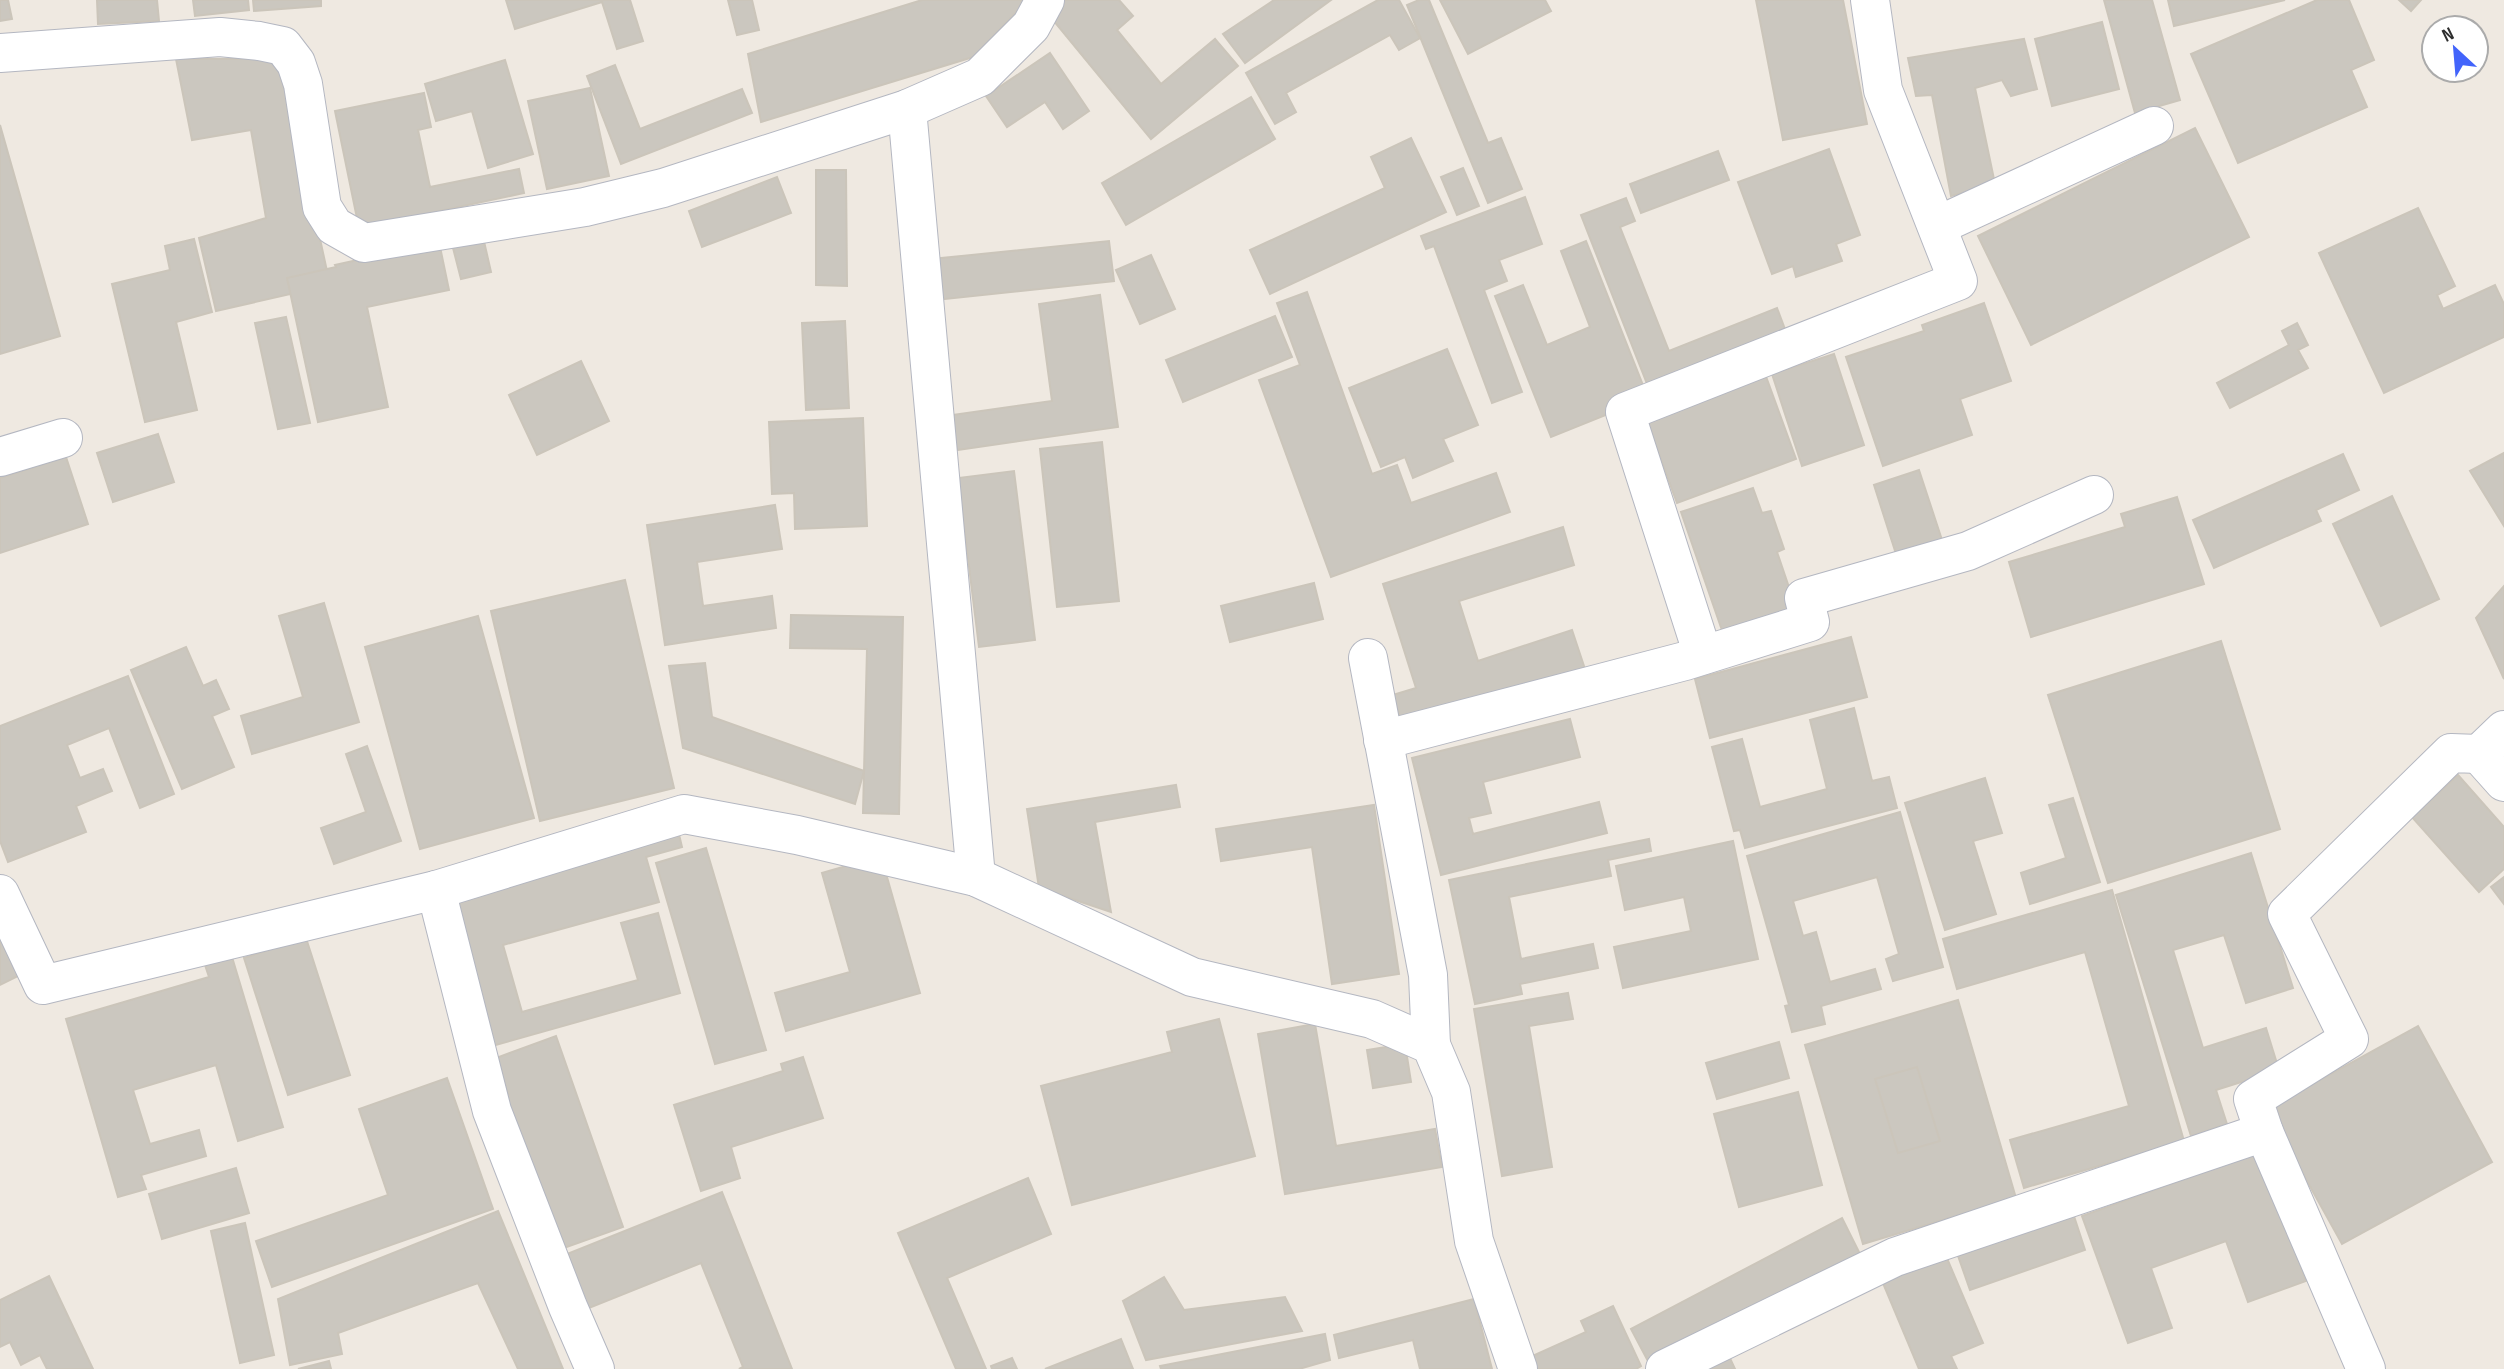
<svg xmlns="http://www.w3.org/2000/svg" width="2504" height="1369" font-family="'Sofia Sans Condensed',sans-serif">
<style>
.building{fill:#cbc7bf;stroke:#cbc5ba;stroke-width:2}
.lines{fill:none;stroke-linecap:round;stroke-linejoin:round}
.minor-casing{stroke:#b4b7c1;stroke-width:40}
.minor{stroke:#fff;stroke-width:38}
</style>
<rect width="100%" height="100%" fill="#efe9e1"/>
<g class="building">
<path d="M0,0H8L12,19L0,21Z"/>
<path d="M97,0H157L159,21L98,24Z"/>
<path d="M193,0H248L249,10L195,16Z"/>
<path d="M253,0H321V6L254,11Z"/>
<path d="M506,0H630L643,41L617,49L602,2L515,29Z"/>
<path d="M728,0H752L759,30L737,35Z"/>
<path d="M922,0H1028L973,57L761,122L748,54Z"/>
<path d="M1065,0H1119L1133,16L1117,30L1161,84L1215,39L1238,66L1151,139L1048,14Z"/>
<path d="M1274,0H1331L1245,63L1223,34Z"/>
<path d="M1378,0H1399L1420,38L1399,50L1390,35L1286,93L1296,112L1275,124L1246,73Z"/>
<path d="M1419,0H1429L1488,143L1501,138L1522,189L1488,203L1407,5Z"/>
<path d="M1440,0H1545L1551,11L1468,54Z"/>
<path d="M1756,0H1843L1867,124L1783,140Z"/>
<path d="M2104,0H2152L2180,100L2135,113Z"/>
<path d="M2168,0H2285L2174,26Z"/>
<path d="M2317,0H2349L2374,60L2351,70L2367,107L2238,163L2191,54Z"/>
<path d="M2399,0H2421L2411,11Z"/>
<path d="M2102,22L2119,89L2052,106L2035,39Z"/>
<path d="M2024,39L2037,89L2011,96L2002,80L1975,88L1995,184L1951,196L1932,95L1916,96L1908,58Z"/>
<path d="M1050,53L1089,111L1063,129L1045,102L1007,127L986,96Z"/>
<path d="M176,59H281L330,285L216,311L199,238L266,218L251,130L192,140Z"/>
<path d="M505,60L533,154L488,168L472,111L436,121L425,84Z"/>
<path d="M615,65L640,129L742,89L752,113L621,164L587,76Z"/>
<path d="M590,88L609,176L547,189L528,101Z"/>
<path d="M424,93L431,127L418,130L430,187L519,169L524,193L359,228L335,111Z"/>
<path d="M1251,97L1275,139L1126,225L1102,183Z"/>
<path d="M0,125L60,336L0,354Z"/>
<path d="M2195,128L2249,237L2031,345L1978,236Z"/>
<path d="M1411,138L1446,212L1270,294L1250,250L1385,188L1371,157Z"/>
<path d="M1829,149L1860,235L1836,244L1842,261L1796,277L1793,266L1772,274L1738,182Z"/>
<path d="M1718,151L1729,180L1641,213L1630,184Z"/>
<path d="M1463,168L1479,206L1457,215L1441,177Z"/>
<path d="M816,170H846L847,286L816,285Z"/>
<path d="M777,177L791,213L702,247L689,211Z"/>
<path d="M1525,197L1542,244L1499,260L1507,281L1484,290L1522,392L1492,403L1434,246L1426,249L1421,236Z"/>
<path d="M1626,198L1635,221L1620,227L1669,351L1777,308L1789,340L1651,394L1581,215Z"/>
<path d="M2418,208L2455,286L2437,295L2443,309L2495,285L2504,304V337L2384,393L2319,253Z"/>
<path d="M483,237L491,272L461,279L452,244Z"/>
<path d="M194,239L212,312L176,322L197,410L145,422L112,284L170,270L165,246Z"/>
<path d="M1109,241L1114,281L936,300L932,259Z"/>
<path d="M1586,241L1648,398L1551,437L1495,296L1523,285L1547,345L1590,327L1561,251Z"/>
<path d="M439,242L449,290L367,307L388,407L318,422L287,278L336,267L335,265Z"/>
<path d="M1151,255L1175,309L1140,324L1116,270Z"/>
<path d="M1307,292L1372,474L1397,465L1411,503L1496,473L1510,512L1331,577L1259,380L1300,365L1277,303Z"/>
<path d="M1100,295L1118,427L957,450L952,415L1052,401L1039,304Z"/>
<path d="M1984,303L2011,381L1960,399L1972,435L1883,466L1846,357L1924,331L1922,325Z"/>
<path d="M1275,316L1292,357L1183,402L1166,360Z"/>
<path d="M286,317L310,423L278,429L255,323Z"/>
<path d="M845,321L849,408L806,410L802,323Z"/>
<path d="M2297,323L2308,345L2298,350L2308,368L2230,408L2217,383L2289,345L2282,331Z"/>
<path d="M1447,349L1478,425L1443,439L1453,461L1413,478L1405,457L1381,467L1349,388Z"/>
<path d="M1834,354L1864,445L1802,466L1772,374Z"/>
<path d="M581,361L609,421L537,455L509,395Z"/>
<path d="M1764,371L1796,459L1677,503L1645,416Z"/>
<path d="M863,418L867,526L795,529L794,493L772,494L769,422Z"/>
<path d="M158,434L174,482L113,502L97,453Z"/>
<path d="M1102,442L1119,601L1057,607L1040,449Z"/>
<path d="M2504,453V526L2470,471Z"/>
<path d="M2343,454L2359,490L2316,510L2321,521L2214,568L2193,520Z"/>
<path d="M66,457L88,524L0,553V478Z"/>
<path d="M1919,470L1943,543L1897,557L1874,485Z"/>
<path d="M1014,471L1035,640L979,647L958,478Z"/>
<path d="M1753,488L1762,513L1771,511L1784,549L1777,552L1798,614L1725,639L1681,512Z"/>
<path d="M2392,496L2439,599L2381,626L2333,524Z"/>
<path d="M2177,497L2204,584L2031,637L2009,562L2125,527L2121,514Z"/>
<path d="M775,505L782,549L697,562L703,606L772,596L776,628L665,645L647,525Z"/>
<path d="M1563,527L1574,565L1459,601L1478,661L1572,630L1585,669L1403,727L1393,695L1416,688L1383,584Z"/>
<path d="M625,580L674,788L540,821L491,611Z"/>
<path d="M1314,583L1323,619L1230,642L1221,606Z"/>
<path d="M2504,586V679L2476,618Z"/>
<path d="M324,603L359,722L252,754L241,716L303,697L279,616Z"/>
<path d="M791,615L903,617L899,814L863,813L867,649L790,648Z"/>
<path d="M478,616L534,818L420,849L365,647Z"/>
<path d="M1851,637L1867,697L1710,738L1695,679Z"/>
<path d="M2221,641L2280,829L2108,883L2048,695Z"/>
<path d="M186,647L203,686L216,680L229,709L212,716L234,767L182,789L131,670Z"/>
<path d="M705,663L712,717L864,771L855,804L683,748L669,666Z"/>
<path d="M128,676L174,794L140,808L109,728L67,745L80,778L103,769L112,791L76,806L86,832L8,862L0,841V726Z"/>
<path d="M1854,708L1872,781L1889,777L1897,808L1745,848L1740,830L1734,831L1712,747L1742,739L1760,807L1827,789L1810,720Z"/>
<path d="M1570,719L1580,757L1483,782L1491,813L1469,818L1473,834L1599,802L1607,833L1441,875L1412,758Z"/>
<path d="M367,746L401,841L334,864L321,828L366,812L346,754Z"/>
<path d="M2458,775L2504,827V869L2479,892L2412,817Z"/>
<path d="M1985,778L2002,833L1973,841L1996,914L1945,930L1905,803Z"/>
<path d="M1176,785L1180,807L1095,822L1111,912L1039,888L1027,809Z"/>
<path d="M2073,798L2100,882L2030,904L2021,873L2066,858L2049,805Z"/>
<path d="M1374,805L1399,974L1332,984L1312,847L1221,861L1216,829Z"/>
<path d="M1900,812L1943,967L1893,981L1886,959L1899,954L1877,877L1793,901L1803,936L1816,932L1830,982L1875,969L1881,989L1821,1006L1825,1024L1792,1032L1785,1006L1789,1005L1747,856Z"/>
<path d="M677,826L682,847L646,857L659,902L503,945L522,1012L638,980L621,923L658,913L680,993L492,1046L449,890Z"/>
<path d="M1649,839L1651,851L1608,860L1611,876L1509,897L1521,959L1593,944L1598,968L1520,984L1522,994L1475,1004L1449,880Z"/>
<path d="M1733,841L1758,959L1623,988L1614,947L1691,931L1684,897L1625,910L1616,866Z"/>
<path d="M706,848L766,1050L715,1064L656,863Z"/>
<path d="M2251,853L2293,988L2246,1003L2224,935L2173,950L2203,1048L2266,1028L2279,1070L2216,1090L2227,1124L2191,1136L2116,895Z"/>
<path d="M881,856L920,993L786,1031L775,993L850,972L822,873Z"/>
<path d="M2504,877V904L2491,887Z"/>
<path d="M2112,890L2184,1141L2024,1188L2010,1140L2129,1106L2085,952L1957,989L1943,939Z"/>
<path d="M0,925L24,973L0,985Z"/>
<path d="M306,938L350,1075L288,1095L244,958Z"/>
<path d="M232,957L283,1127L238,1141L216,1065L133,1090L150,1144L199,1130L206,1156L141,1175L146,1189L118,1197L66,1019L209,977L205,965Z"/>
<path d="M1568,993L1573,1019L1529,1026L1552,1167L1502,1176L1474,1009Z"/>
<path d="M1958,1000L2016,1198L1863,1244L1805,1045Z"/>
<path d="M1219,1019L1255,1156L1072,1205L1041,1086L1172,1052L1167,1032Z"/>
<path d="M1315,1024L1336,1146L1435,1129L1442,1167L1285,1194L1258,1034Z"/>
<path d="M2418,1026L2492,1162L2342,1244L2267,1109Z"/>
<path d="M556,1036L623,1227L561,1249L496,1099L508,1094L496,1058Z"/>
<path d="M1779,1042L1789,1078L1717,1099L1706,1063Z"/>
<path d="M1405,1044L1411,1082L1373,1088L1367,1050Z"/>
<path d="M803,1057L823,1118L731,1147L740,1178L701,1191L674,1105L783,1071L781,1064Z"/>
<path d="M1917,1067L1940,1141L1898,1153L1875,1079Z"/>
<path d="M447,1078L493,1209L272,1287L256,1241L388,1195L359,1109Z"/>
<path d="M1798,1092L1822,1185L1739,1207L1714,1114Z"/>
<path d="M2260,1152L2306,1281L2248,1302L2226,1241L2151,1268L2172,1328L2128,1343L2082,1216Z"/>
<path d="M236,1168L249,1213L162,1239L149,1194Z"/>
<path d="M1028,1178L1051,1234L947,1278L986,1369H956L898,1233Z"/>
<path d="M722,1192L792,1369H739L743,1367L701,1263L584,1310L562,1256Z"/>
<path d="M2072,1210L2085,1250L1970,1290L1956,1250Z"/>
<path d="M498,1211L563,1369H518L478,1283L338,1333L342,1354L290,1365L278,1299Z"/>
<path d="M1842,1218L1861,1256L1650,1365L1631,1329Z"/>
<path d="M245,1223L274,1355L240,1363L211,1231Z"/>
<path d="M1943,1249L1983,1343L1951,1356L1957,1369H1919L1880,1276Z"/>
<path d="M49,1276L93,1369H47L40,1355L21,1365L10,1342L0,1347V1300Z"/>
<path d="M1164,1277L1184,1310L1285,1297L1302,1331L1146,1360L1123,1301Z"/>
<path d="M1474,1299L1492,1369H1420L1413,1340L1339,1358L1334,1335Z"/>
<path d="M1613,1306L1641,1366L1636,1369H1533L1528,1358L1586,1332L1581,1321Z"/>
<path d="M1325,1334L1330,1360L1299,1369H1161L1160,1366Z"/>
<path d="M1121,1339L1133,1369H1045Z"/>
<path d="M1728,1354L1735,1369H1694Z"/>
<path d="M1012,1358L1017,1369H992L991,1366Z"/>
<path d="M329,1361L331,1369H298Z"/>
</g>
<g class="lines">
<defs>
<g id="minor">
<path d="M0,53L220,37L259,41L283,46L296,63L303,84L322,207L334,226L364,243L585,207L663,188L907,109L980,77L1031,26L1045,0"/>
<path d="M907,109L976,877"/>
<path d="M1937,226L2154,126"/>
<path d="M0,457L63,438"/>
<path d="M1703,655L1625,412L1958,281L1883,90L1870,0"/>
<path d="M1368,658L1428,975L1431,1045"/>
<path d="M2504,730L2479,754L2504,782"/>
<path d="M1383,740L1685,661L1810,622L1804,598L1968,551L2094,495"/>
<path d="M0,894L43,985L436,890"/>
<path d="M2264,1132L2253,1099L2349,1039L2287,914L2451,753L2479,754"/>
<path d="M595,1369L568,1307L492,1111L436,890L684,814L797,835L976,877L1192,977L1372,1019L1431,1045L1451,1092L1474,1241L1518,1369"/>
<path d="M1665,1369L1895,1257L2264,1132L2366,1369"/>
</g>
</defs>
<use href="#minor" class="minor-casing"/>
<use href="#minor" class="minor"/>
</g>
<g transform="translate(2455 49) rotate(334)"><circle r="33" fill="#ffffff" stroke="#ababab" stroke-width="2"/>
<path d="M0-5L12 26L0 18L-12 26Z" fill="#4264fb"/>
<text y="-10" font-size="19" font-weight="bold" text-anchor="middle" fill="#2e2e2e">N</text>
</g>
</svg>
